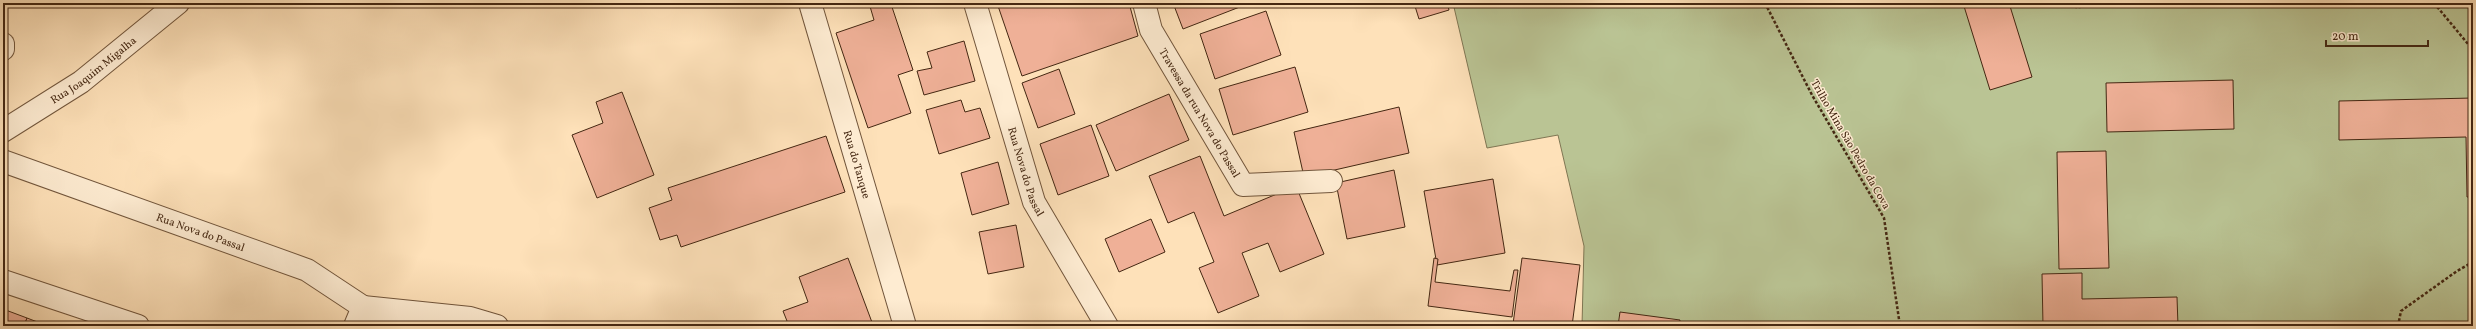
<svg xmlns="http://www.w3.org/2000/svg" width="2476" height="329" font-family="Vollkorn,serif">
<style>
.green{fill:#bac494;stroke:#7f7653}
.building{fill:#efb097;stroke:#442712}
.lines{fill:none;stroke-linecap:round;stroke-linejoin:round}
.street-casing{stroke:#72563c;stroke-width:24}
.path{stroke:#442712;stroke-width:2.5;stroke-dasharray:3 2;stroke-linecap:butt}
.street{stroke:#feecd2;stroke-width:22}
.labels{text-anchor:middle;stroke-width:3;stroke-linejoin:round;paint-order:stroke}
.street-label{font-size:11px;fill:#442712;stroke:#feecd2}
</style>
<rect width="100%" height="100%" fill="#fee1b9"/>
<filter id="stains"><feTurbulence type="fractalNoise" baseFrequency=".005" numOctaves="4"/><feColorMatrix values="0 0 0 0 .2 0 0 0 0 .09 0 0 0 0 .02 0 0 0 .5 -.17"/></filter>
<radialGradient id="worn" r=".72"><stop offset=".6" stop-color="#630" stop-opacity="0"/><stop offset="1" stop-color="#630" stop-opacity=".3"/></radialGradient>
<path class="green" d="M1453,3H2473V326H1582L1584,246L1558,135L1487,148Z"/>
<g class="building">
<path d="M869,3H901L892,7L913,70L898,75L911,113L868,128L836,33L874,20Z"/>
<path d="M997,3H1129L1138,36L1022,76Z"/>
<path d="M1173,3H1250L1183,29Z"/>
<path d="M1414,3H1447L1449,10L1419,19Z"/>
<path d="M1963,3H2009L2032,77L1990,90Z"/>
<path d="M1266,11L1281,55L1215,79L1200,34Z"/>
<path d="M964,41L975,81L924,95L917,71L932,68L927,52Z"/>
<path d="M1295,67L1308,112L1233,135L1219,89Z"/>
<path d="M1059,69L1075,114L1038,128L1022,83Z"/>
<path d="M2233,80L2234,129L2107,132L2106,83Z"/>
<path d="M622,92L654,175L597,198L572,135L603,123L596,102Z"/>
<path d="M1169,94L1189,140L1116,171L1096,125Z"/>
<path d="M2473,98V197H2467L2466,137L2339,140V101Z"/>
<path d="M961,100L965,112L980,108L990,138L939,154L926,110Z"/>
<path d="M1399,107L1409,153L1304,177L1294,132Z"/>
<path d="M1091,125L1109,176L1058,195L1040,144Z"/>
<path d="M826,136L845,192L681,247L677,235L660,240L649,208L672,200L668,188Z"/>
<path d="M2106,151L2109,268L2059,269L2057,152Z"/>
<path d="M1200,156L1224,216L1296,186L1324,254L1280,272L1268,243L1242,253L1259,296L1218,313L1199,268L1214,262L1194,212L1168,223L1149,176Z"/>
<path d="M998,162L1009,204L972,215L961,173Z"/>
<path d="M1394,170L1405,227L1347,239L1336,183Z"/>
<path d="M1493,179L1505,253L1437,265L1424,191Z"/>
<path d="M1151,219L1165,252L1119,272L1105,239Z"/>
<path d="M1016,225L1024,267L988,274L979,232Z"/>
<path d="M848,258L873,325L789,326L783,311L808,302L799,277Z"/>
<path d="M1434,258L1438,259L1435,282L1510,291L1514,270H1518L1512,317L1428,306Z"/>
<path d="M1522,258L1580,265L1572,326L1513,324Z"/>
<path d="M2082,273V299L2177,297L2178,326H2043L2042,274Z"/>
<path d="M3,309L27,318L24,326H3Z"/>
<path d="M1620,312L1680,320L1679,326H1618Z"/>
<path d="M27,318L48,326H24Z"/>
</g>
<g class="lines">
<defs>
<g id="street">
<path id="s1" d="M810,3L905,326"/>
<path id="s2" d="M975,3L1034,202L1107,326"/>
<path id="s3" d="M1144,3L1151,30L1243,185L1331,181"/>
<path d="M3,44V49"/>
<path id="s4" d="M3,131L81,82L178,3"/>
<path id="s5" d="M3,161L307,270L363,307L385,326"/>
<path d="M3,281L138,326"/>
<path d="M355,326L363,307L470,318L497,326"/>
</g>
</defs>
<use href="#street" class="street-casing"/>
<g class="path">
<path d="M1765,3L1812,95L1884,218L1900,326"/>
<path d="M2070,3L2076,7L2220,3"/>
<path d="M2434,3L2473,50"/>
<path d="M2398,326L2401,311L2457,271L2473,262"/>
</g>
<use href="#street" class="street"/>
</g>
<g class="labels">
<g class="street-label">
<text dy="4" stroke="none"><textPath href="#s4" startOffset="109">Rua Joaquim Migalha</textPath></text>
<text dy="4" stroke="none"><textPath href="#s3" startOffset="124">Travessa da rua Nova do Passal</textPath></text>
<text transform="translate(1851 144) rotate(60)" y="4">Trilho Mina São Pedro da Cova</text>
<text dy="4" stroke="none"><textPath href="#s1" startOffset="168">Rua do Tanque</textPath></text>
<text dy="4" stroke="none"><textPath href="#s2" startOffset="176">Rua Nova do Passal</textPath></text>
<text dy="4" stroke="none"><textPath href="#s5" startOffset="210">Rua Nova do Passal</textPath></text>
</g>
</g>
<rect width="2476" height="329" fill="none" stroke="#fee1b9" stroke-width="16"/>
<rect x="4" y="4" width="2468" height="321" fill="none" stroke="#442712" stroke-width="2"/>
<rect x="8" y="8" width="2460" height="313" fill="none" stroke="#442712"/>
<path d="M2326 40v6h102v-6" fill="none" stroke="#442712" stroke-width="2"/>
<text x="2332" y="40" font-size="12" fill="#442712" stroke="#feecd2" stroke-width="3" paint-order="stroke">20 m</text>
<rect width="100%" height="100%" filter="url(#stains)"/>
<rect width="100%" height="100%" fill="url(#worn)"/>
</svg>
